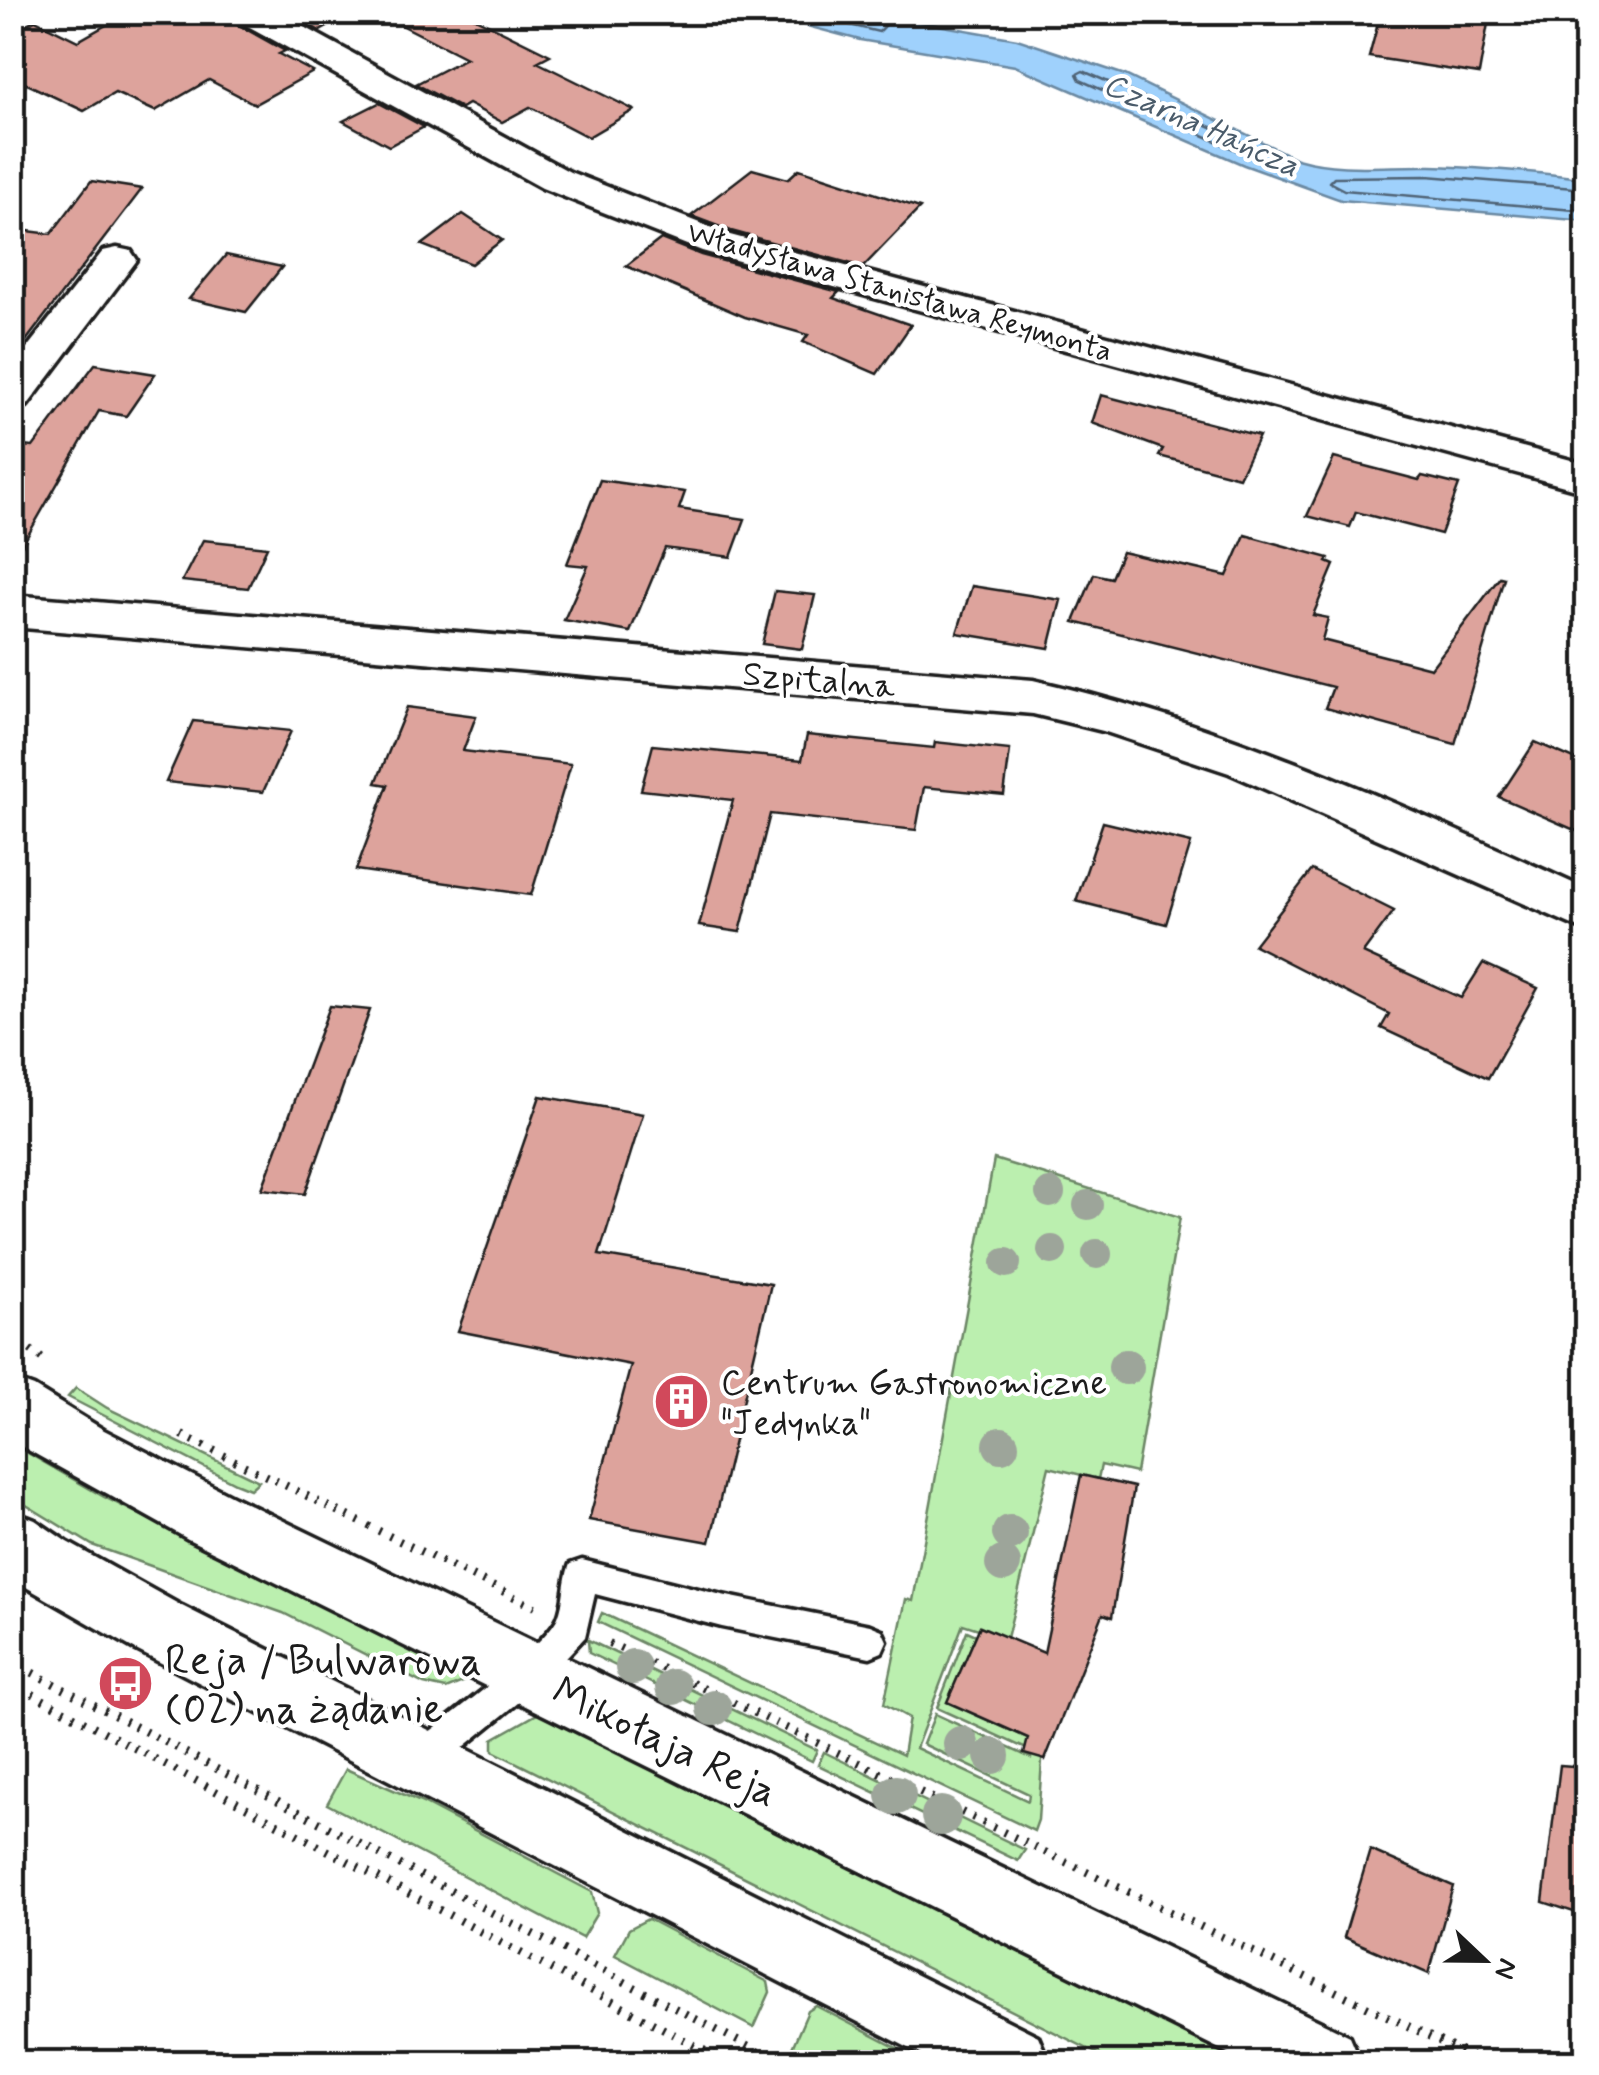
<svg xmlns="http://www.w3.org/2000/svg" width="1599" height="2075" font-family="Mynerve,sans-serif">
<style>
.green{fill:#bbefaf;stroke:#6c8666;stroke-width:2.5}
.water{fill:#9fd1fc;stroke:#6b89a2;stroke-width:2.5}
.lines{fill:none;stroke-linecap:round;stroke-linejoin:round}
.shore{stroke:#506476;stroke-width:2.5}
.building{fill:#dda39c;stroke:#1c1c1c;stroke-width:2.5}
.lane-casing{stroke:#1c1c1c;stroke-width:7}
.street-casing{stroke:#1c1c1c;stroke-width:7}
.secondary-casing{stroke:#1c1c1c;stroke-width:7}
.path{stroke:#1c1c1c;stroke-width:8;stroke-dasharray:2.5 9;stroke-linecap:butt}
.lane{fill:#fff;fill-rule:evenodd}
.street{fill:#fff;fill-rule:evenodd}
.secondary{fill:#fff;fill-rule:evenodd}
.tree{fill:#9da59a}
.labels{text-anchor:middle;stroke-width:8;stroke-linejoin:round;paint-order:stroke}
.far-street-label{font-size:30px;fill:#1c1c1c;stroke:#fff}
.far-water-label{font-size:32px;font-style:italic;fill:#4a5b6a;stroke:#fff}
.street-label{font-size:35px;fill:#1c1c1c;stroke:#fff}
.poi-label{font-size:35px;fill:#1c1c1c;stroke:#fff;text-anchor:start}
.near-poi-label{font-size:42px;fill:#1c1c1c;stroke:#fff;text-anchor:start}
.near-street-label{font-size:42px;fill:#1c1c1c;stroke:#fff}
</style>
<rect width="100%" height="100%" fill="#fff"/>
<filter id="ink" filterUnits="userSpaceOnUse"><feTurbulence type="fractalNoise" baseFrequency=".01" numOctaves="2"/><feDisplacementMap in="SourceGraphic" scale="20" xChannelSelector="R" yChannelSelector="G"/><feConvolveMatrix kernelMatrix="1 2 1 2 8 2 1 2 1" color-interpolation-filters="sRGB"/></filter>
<g filter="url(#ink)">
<g class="green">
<path d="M994,1159L1180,1217L1136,1473L1101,1465L1098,1479L1049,1467L1007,1638L963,1624L916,1748L1028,1801L1029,1794L923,1744L935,1714L1031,1758V1751L937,1708L967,1631L976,1635L947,1702L1043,1745L1038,1820L1034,1831L598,1622L602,1613L903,1755L909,1718L884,1704L906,1599L913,1601Z"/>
<path d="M76,1388L107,1408L259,1481L250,1489L235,1483L68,1397Z"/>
<path d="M12,1444L104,1497L463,1675V1682L446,1689L424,1684L283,1613L92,1545L13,1497Z"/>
<path d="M588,1640L817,1750L812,1761L589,1653Z"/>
<path d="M539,1713L1248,2062H1114L493,1751V1739Z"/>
<path d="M824,1752L1025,1850L1018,1861L818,1765Z"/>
<path d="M346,1769L423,1803L592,1892L597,1913L582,1938L327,1804Z"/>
<path d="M648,1919L768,1982L770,1992L754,2028L615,1955L629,1929Z"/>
<path d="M816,2006L924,2062H820L792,2048L808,2011Z"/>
</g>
<path class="water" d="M758,13H869L1017,39L1125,75L1297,159C1342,172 1385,165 1430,166C1482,168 1535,171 1586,179V221L1341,200L1244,165L1015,66L860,40Z"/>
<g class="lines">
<g class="shore">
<path d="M795,12L879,32L884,27L880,12"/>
<path d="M1083,71L1223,132L1242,142L1243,148L1236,150L1080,80L1077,74Z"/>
<path d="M1586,189L1427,176L1334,177L1329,182L1344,190L1586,211"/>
</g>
</g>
<g class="building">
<path d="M129,12H229L235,23L285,51L279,54L313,72L255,104L209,80L155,111L115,93L84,111L12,77V31L35,20L78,41Z"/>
<path d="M286,12H354L320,31Z"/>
<path d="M376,12H463L550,55L537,62L634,110L588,137L530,107L502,122L468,104L461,108L416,84L466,58Z"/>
<path d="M1381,12H1490L1479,74L1369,57Z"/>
<path d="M379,103L424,127L389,146L343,121Z"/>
<path d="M752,169L788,179L799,169L920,208L863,267L731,231L691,216Z"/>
<path d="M91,181L142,189L12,359V229L51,234Z"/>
<path d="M463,214L502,240L471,264L422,245Z"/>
<path d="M661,239L701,255L839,292L833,298L911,325L877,374L803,342L808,335L745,317L626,266Z"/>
<path d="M226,255L282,267L246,312L189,299Z"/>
<path d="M95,364L155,374L126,416L99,411L12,563V445L33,447Z"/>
<path d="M1101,395L1259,436L1239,477L1159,456L1163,449L1092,423Z"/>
<path d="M1334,458L1419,480L1422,476L1459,485L1441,534L1356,512L1350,527L1307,516Z"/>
<path d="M600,480L685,492L679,509L745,519L731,557L665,548L630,632L564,620L588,566L567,564Z"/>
<path d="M1245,535L1329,558L1327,562L1334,565L1313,615L1328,618L1322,640L1431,668L1500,577L1504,578L1455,744L1325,708L1333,687L1074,622L1094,574L1111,578L1122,552L1227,576Z"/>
<path d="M203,540L267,547L248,588L182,581Z"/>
<path d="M972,586L1061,600L1049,648L957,633Z"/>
<path d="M775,591L815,595L802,649L762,644Z"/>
<path d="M407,707L476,716L463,751L571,764L531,895L356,870L388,785L376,783Z"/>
<path d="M193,721L291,731L263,792L166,782Z"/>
<path d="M807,735L934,748L935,742L1010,750L1004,795L924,787L916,830L770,814L740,932L699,926L733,800L641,790L653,745L802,760Z"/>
<path d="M1535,742L1586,764V835L1499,797Z"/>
<path d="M1103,822L1191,843L1166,924L1076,901Z"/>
<path d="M1312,870L1394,911L1363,953L1461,998L1483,963L1538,988L1488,1078L1381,1028L1389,1014L1254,945Z"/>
<path d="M330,1006L370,1010L305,1194L262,1189Z"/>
<path d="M540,1096L643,1114L599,1255L771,1284L710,1542L589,1520L631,1365L458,1331Z"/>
<path d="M1081,1475L1134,1487L1112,1617L1103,1614L1045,1760L1024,1754L1028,1738L947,1702L980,1626L1044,1653Z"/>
<path d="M1560,1765L1586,1767V1916L1543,1902Z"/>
<path d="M1370,1850L1453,1886L1429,1974L1344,1937Z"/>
</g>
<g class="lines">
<defs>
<path id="lane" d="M582,1560L722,1595L870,1625L882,1630L887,1641L882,1652L870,1657L722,1627L595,1594L585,1637L540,1685L432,1773L420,1778L408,1773L403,1761L408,1749C438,1724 545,1647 558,1617C565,1600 563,1581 570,1564Z"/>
<g id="street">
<path d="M232,12H277L570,172L730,235L1586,464V492L702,251L542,188L237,20Z"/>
<path d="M117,248L131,251L137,260L27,406L12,410V367L103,251Z"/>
<path d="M12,595L1033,680C1228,724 1405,807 1586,889V931L1229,773L1103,731L1033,714L12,627Z"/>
</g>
<g id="secondary">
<path d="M12,1379L34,1387L104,1430L234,1497L1350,2036L1361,2062H1246L188,1539L12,1441Z"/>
<path d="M12,1511L35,1520L67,1542L182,1606L1038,2036L1049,2062H936L136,1650L12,1579Z"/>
</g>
</defs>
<use href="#lane" class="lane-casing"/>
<use href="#street" class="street-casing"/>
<use href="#secondary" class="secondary-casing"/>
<g class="path">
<path d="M12,1336L44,1360"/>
<path d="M182,1435L535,1607"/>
<path d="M609,1643L1483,2062"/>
<path d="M12,1662L778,2062"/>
<path d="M12,1683L726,2062"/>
</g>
<use href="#lane" class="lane"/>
<use href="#street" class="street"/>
<use href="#secondary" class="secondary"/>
</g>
<g class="tree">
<circle cx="1050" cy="1193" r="15"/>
<circle cx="1088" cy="1205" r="15"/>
<circle cx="1052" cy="1250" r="15"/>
<circle cx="1097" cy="1254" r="15"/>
<circle cx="1006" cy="1263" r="15"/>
<circle cx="1126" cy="1367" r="18"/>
<circle cx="1001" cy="1445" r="18"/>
<circle cx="1010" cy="1533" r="18"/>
<circle cx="1003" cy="1564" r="18"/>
<circle cx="633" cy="1667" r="18"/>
<circle cx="673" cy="1687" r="18"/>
<circle cx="714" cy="1708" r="18"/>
<circle cx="961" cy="1744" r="18"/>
<circle cx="992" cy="1756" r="18"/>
<circle cx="896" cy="1795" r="20"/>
<circle cx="941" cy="1816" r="20"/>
</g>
</g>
<defs>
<symbol id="building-disc" viewBox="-11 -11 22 22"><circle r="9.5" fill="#d1495b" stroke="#fff"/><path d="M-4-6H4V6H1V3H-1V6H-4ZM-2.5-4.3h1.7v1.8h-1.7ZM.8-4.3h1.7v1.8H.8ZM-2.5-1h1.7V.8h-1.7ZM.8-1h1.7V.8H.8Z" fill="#fff"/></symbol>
<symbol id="bus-disc" viewBox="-11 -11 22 22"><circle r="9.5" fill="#d1495b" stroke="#fff"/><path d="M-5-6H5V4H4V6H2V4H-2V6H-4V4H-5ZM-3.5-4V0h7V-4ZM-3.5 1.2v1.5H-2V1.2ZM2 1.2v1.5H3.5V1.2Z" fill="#fff"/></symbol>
</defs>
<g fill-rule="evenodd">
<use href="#building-disc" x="650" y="1370" width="63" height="63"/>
<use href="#bus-disc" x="94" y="1652" width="63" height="63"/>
</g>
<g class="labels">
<g class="far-street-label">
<text transform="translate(900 291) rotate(16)" y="10">Władysława Stanisława Reymonta</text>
</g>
<g class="far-water-label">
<text transform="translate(1202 124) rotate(24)" y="11">Czarna Hańcza</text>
</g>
<g class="street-label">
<text transform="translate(819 679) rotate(5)" y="12">Szpitalna</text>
</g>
<g class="poi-label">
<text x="721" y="1394">Centrum Gastronomiczne<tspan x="721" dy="40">"Jedynka"</tspan></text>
</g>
<g class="near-poi-label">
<text x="165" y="1674">Reja / Bulwarowa<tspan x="165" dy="48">(02) na żądanie</tspan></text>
</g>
<g class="near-street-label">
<text transform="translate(666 1740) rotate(26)" y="15">Mikołaja Reja</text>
</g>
</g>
<rect width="1599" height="2075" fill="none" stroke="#fff" stroke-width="50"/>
<rect x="25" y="25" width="1549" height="2025" fill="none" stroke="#1c1c1c" stroke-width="4" filter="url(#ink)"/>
<g transform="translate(1484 1960) rotate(112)" stroke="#ffffff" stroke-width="8" paint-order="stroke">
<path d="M0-8L18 38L0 25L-18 38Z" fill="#1c1c1c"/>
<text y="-15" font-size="28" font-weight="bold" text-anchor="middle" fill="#1c1c1c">N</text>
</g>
</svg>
